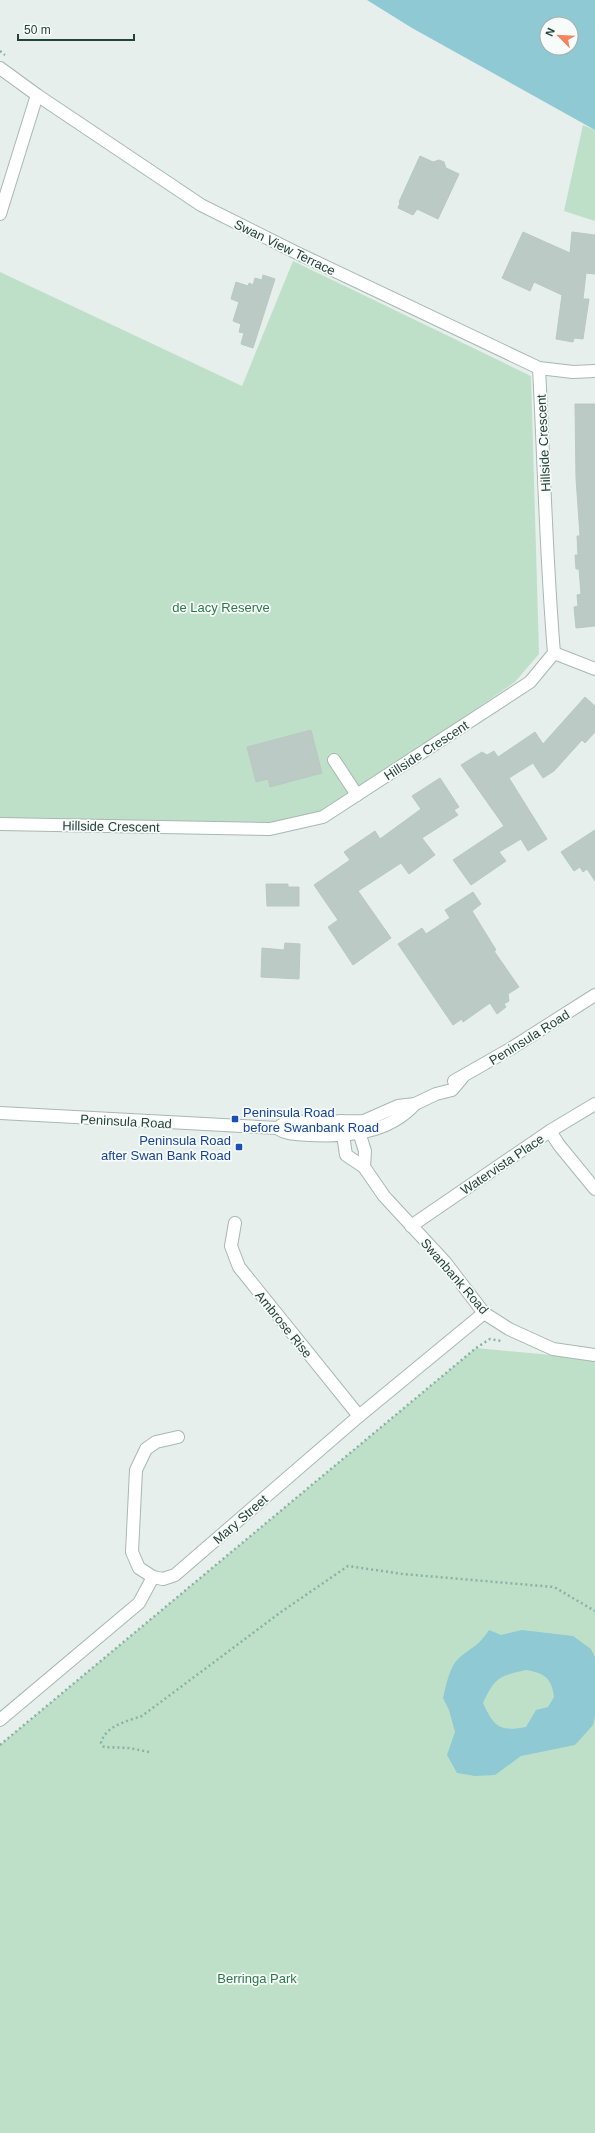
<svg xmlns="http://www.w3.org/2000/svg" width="595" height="2133" font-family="Helvetica,sans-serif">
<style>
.green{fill:#bfe0c8}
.water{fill:#8ec9d4;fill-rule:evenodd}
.building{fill:#bbcac4;stroke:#b8c9c2}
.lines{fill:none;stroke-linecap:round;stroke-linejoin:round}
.minor-casing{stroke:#a8b8b2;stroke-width:14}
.path{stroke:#86b3a5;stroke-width:2.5;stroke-dasharray:2 3;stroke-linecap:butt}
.minor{stroke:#fff;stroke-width:12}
.transit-dot{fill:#1a4fb4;stroke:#f7fbf9;stroke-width:1.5}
.labels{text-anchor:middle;stroke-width:3.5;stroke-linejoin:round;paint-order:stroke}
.street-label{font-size:13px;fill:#24423a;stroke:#f7fbf9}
.park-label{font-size:13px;fill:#2d7a4b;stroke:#f7fbf9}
.transit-label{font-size:13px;fill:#164399;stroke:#f7fbf9;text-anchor:start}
</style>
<rect width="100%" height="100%" fill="#e6efeb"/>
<g class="green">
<path d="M583,125L595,130V221L564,211Z"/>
<path d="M293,261L531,376L539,654L515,682L323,814L270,829L0,824V272L242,386Z"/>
<path d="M476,1348L595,1359V2133H0V1745Z"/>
</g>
<g class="water">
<path d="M367,0H595V130L412,28ZM547,24H571V48H547Z"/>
<path d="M489,1630L501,1635L522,1630L573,1636L591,1649L595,1657V1716L593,1725L575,1745L521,1756L495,1775L475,1776L457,1773L447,1755L455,1732L449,1710L443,1698C446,1686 449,1667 459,1658C473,1646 478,1647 489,1630ZM526,1670C544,1673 552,1678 554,1697L548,1707L536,1710L526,1727C500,1732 494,1727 483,1703C495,1677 499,1676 526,1670Z"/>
</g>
<g class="building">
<path d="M420,156L433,162L439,160L444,162L446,168L459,174L438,219L417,209L413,215L398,208L400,203L399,202Z"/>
<path d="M523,232L570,253L572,232L595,235V274L586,273L583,299H589L583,339L574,338L573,342L556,339L562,295L534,282L530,291L502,278Z"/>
<path d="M263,275L275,279L253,348L241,344L244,333L239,332L241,324L233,321L239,302L231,299L236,282L248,286L249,283L253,285L255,278L262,280Z"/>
<path d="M575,404H595V626L576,628L574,607L578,606L577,595L581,594L579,569H576L575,555H578L577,536H580L576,478Z"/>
<path d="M585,697L595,706V732L585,743L582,740L554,771L543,778L533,763L509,778L547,839L528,851L521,839L499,852L506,861L471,885L453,860L504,826L461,765L482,752L487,755L494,751L498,757L535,732L543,744Z"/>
<path d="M311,730L322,773L270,787L268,779L256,782L247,747Z"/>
<path d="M440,778L459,807L454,810L458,815L422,838L435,855L409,874L401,863L358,891L391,938L353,965L328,927L338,920L314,885L350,860L344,852L375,831L380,839L421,809L412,796Z"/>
<path d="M595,830V881L587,869L583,872L580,867L574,871L561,852Z"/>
<path d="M266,884H288V887H299V906H267Z"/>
<path d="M473,892L481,904L472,911L496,950L494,951L519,987L508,994L509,1001L504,1004L506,1007L497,1014L490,1003L463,1022L462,1019L453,1025L398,944L422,928L426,934L450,918L445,910Z"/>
<path d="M285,943L300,944L299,979L261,977L262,948L284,950Z"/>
</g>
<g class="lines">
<defs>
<g id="minor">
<path d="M0,68L37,95L201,205L297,253L539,368L573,372L595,371"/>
<path d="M0,214L37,95"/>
<path d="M554,653L595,669"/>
<path d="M334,760L357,795"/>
<path d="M0,824L270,829L323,817L530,682L554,653C546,558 544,463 539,368"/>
<path d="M454,1081L510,1049L595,995"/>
<path d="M0,1113L277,1128C287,1135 297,1134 309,1135C346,1137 388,1134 415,1104"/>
<path d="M341,1121L346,1155L364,1167L384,1196L445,1262L484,1313L509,1329L553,1349L595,1355"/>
<path d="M357,1126L365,1151L364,1167"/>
<path d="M277,1128L287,1122L364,1121L398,1106L415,1104L436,1094L452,1090L462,1078"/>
<path d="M550,1131L559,1145L595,1189"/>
<path d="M235,1223L231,1246L239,1267L359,1416"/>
<path d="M411,1226L550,1131L595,1104"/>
<path d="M153,1577L139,1568L132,1552L136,1470L146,1449L156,1442L178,1437"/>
<path d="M0,1720L139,1603L153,1577L163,1579L175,1575L359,1416L484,1313"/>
</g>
</defs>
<use href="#minor" class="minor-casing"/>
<g class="path">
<path d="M0,51L5,55"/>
<path d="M0,1745L476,1348L490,1339L501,1341"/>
<path d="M149,1752L129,1748L104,1747L101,1743C105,1726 127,1721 142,1716L281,1612L348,1566L403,1574L554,1587L595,1611"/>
</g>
<use href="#minor" class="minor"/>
</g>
<g class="transit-dot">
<rect x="231" y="1115" width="8" height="8" rx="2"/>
<rect x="235" y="1143" width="8" height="8" rx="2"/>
</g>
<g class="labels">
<g class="street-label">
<text transform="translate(285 247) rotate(26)" y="5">Swan View Terrace</text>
<text transform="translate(543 443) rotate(-93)" y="5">Hillside Crescent</text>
<text transform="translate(426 750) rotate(-33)" y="5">Hillside Crescent</text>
<text transform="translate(111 826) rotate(1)" y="5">Hillside Crescent</text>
<text transform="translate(529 1037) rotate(-32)" y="5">Peninsula Road</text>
<text transform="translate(126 1121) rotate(3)" y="5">Peninsula Road</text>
<text transform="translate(502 1164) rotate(-34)" y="5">Watervista Place</text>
<text transform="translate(455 1276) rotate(49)" y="5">Swanbank Road</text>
<text transform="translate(284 1324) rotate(51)" y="5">Ambrose Rise</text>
<text transform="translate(240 1519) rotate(-41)" y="5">Mary Street</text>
</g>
<g class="park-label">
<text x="221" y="612">de Lacy Reserve</text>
<text x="257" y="1983">Berringa Park</text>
</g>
<g class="transit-label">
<text x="243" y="1117">Peninsula Road<tspan x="243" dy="15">before Swanbank Road</tspan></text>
<text x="231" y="1145" text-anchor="end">Peninsula Road<tspan x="231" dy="15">after Swan Bank Road</tspan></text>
</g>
</g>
<g transform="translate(559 36) rotate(294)"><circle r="19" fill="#f7fbf9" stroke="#a3b1ad"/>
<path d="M0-3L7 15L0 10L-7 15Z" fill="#f4845f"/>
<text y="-6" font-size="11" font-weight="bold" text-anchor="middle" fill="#24423a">N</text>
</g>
<path d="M18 34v6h116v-6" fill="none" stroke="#24423a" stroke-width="2"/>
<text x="24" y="34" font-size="12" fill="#24423a" stroke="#f7fbf9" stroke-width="3" paint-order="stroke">50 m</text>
</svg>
